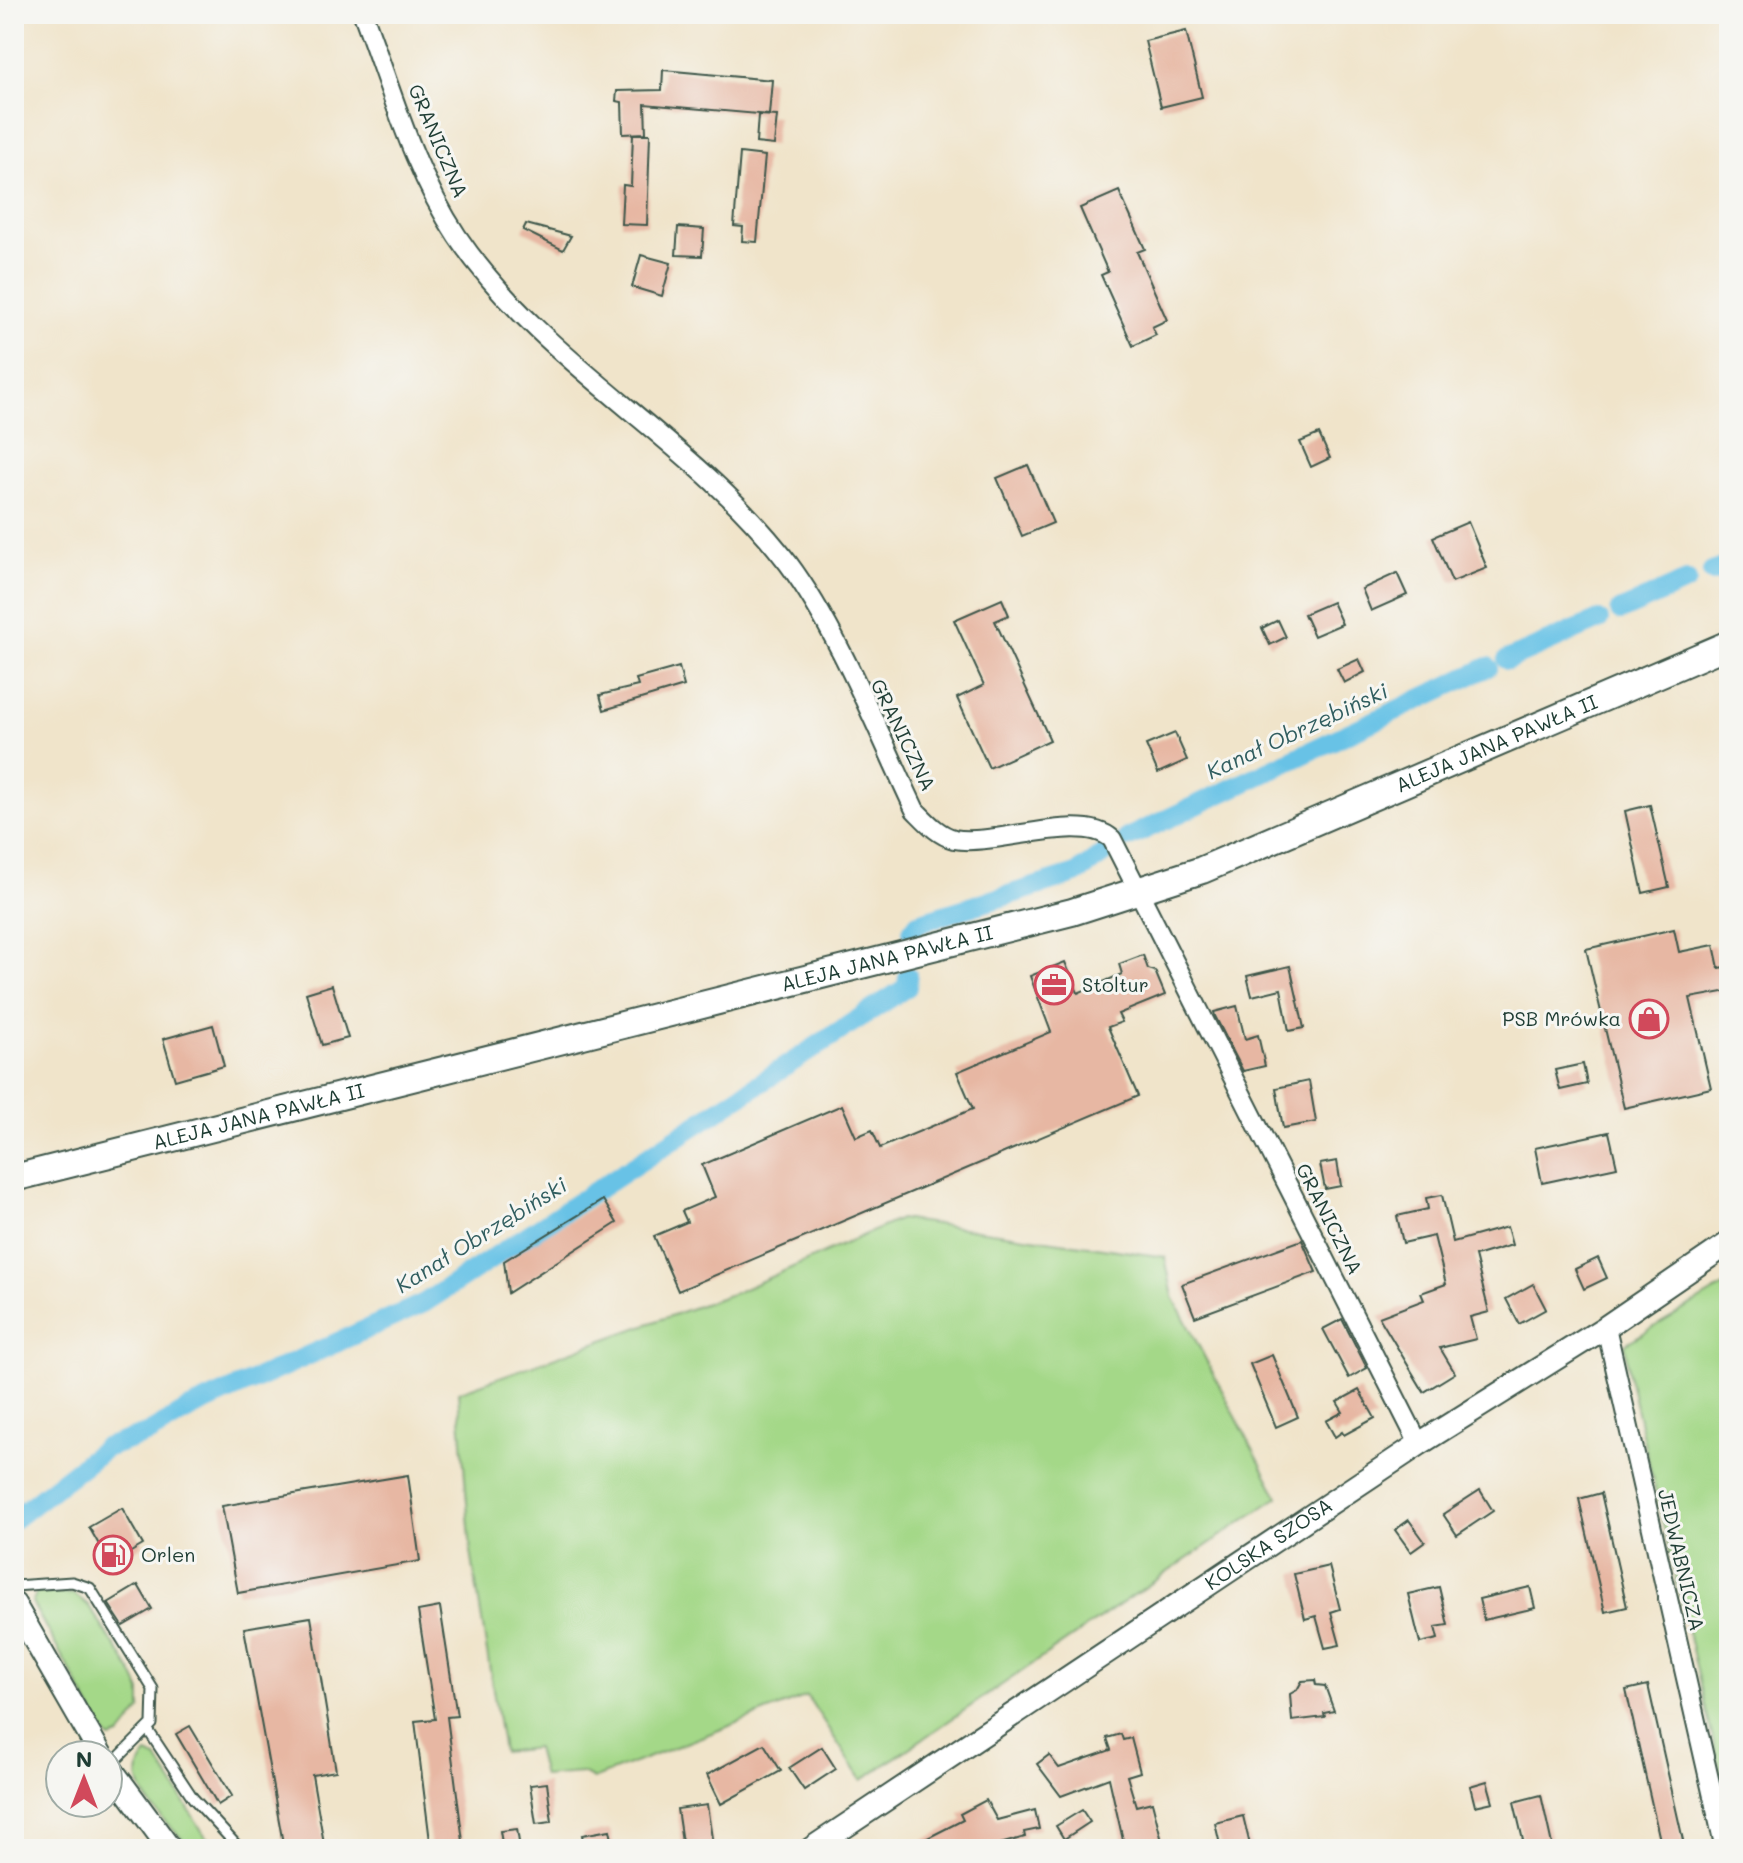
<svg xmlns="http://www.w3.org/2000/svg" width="1743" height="1863" font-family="Mali,sans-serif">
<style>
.green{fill:#a4d888;stroke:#628a5e;stroke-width:2}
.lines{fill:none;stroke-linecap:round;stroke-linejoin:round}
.canal{stroke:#68c2e6;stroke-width:20}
.building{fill:#e7b7a3}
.service-casing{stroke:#3e564a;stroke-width:13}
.minor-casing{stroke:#3e564a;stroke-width:22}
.tertiary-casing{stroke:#3e564a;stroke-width:26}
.secondary-casing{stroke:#3e564a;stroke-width:30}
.service{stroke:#fff;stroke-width:9}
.minor{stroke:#fff;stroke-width:18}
.tertiary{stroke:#fff;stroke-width:22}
.secondary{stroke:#fff;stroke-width:26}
.labels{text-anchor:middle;stroke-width:6;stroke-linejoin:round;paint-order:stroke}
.street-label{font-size:20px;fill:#1f3d34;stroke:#f6f6f2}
.poi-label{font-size:20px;fill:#1f3d34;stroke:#f6f6f2;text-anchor:start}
.water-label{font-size:22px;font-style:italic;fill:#315e60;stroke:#f6f6f2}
</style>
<rect width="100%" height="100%" fill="#f6f6f2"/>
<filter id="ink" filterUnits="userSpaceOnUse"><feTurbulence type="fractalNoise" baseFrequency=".0125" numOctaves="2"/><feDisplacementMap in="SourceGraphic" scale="16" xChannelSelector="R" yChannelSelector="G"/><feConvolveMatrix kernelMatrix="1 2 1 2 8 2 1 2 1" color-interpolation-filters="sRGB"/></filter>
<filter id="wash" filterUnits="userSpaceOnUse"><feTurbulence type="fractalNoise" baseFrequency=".006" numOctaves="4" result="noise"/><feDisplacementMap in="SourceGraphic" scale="32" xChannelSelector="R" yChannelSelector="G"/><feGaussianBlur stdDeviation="1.8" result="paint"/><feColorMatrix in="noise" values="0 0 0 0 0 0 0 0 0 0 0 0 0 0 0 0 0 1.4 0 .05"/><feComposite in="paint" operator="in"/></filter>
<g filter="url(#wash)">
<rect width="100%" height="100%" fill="#f0e4ca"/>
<g class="green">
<path d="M900,1219L1165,1257L1173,1297L1278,1497L862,1780L807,1696L593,1779L582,1773L543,1776L536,1748L503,1752L471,1552L458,1392L737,1292Z"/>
<path d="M1729,1283V1809L1629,1377L1625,1344Z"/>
<path d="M37,1592L74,1594L88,1605L131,1670L141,1691V1709L120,1736L111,1739L105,1733L32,1603Z"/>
<path d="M147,1754L157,1758L204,1834L217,1849H192C172,1827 117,1785 147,1754Z"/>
</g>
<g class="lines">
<g class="canal">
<path d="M1712,572L1729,565"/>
<path d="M1620,611L1687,581"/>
<path d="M1507,660L1599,620"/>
<path d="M1127,838L1488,667"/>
<path d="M912,931L918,923L1076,874L1105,853"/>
<path d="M14,1519L105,1448L149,1433L190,1409L424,1303L907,987L908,977"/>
</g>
</g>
<g id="blocks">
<g class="building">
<path d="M1186,31L1202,97L1161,107L1145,41Z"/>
<path d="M663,70L772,80L769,115L645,104L646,133L623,134L622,102L616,101L617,91L662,90Z"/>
<path d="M758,115L777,116L774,145L756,143Z"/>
<path d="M633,134H650L647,225L621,224L623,185L631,186Z"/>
<path d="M740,153L765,156L757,242L742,241L743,227L734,226Z"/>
<path d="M1119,191L1145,249L1137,252L1167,320L1152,327L1156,335L1133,346L1101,275L1108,272L1080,208Z"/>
<path d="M526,224L571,236L563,250L523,230Z"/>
<path d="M678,227L704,229L702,256L676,255Z"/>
<path d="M641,255L671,263L662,296L632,287Z"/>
<path d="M1319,434L1330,458L1311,467L1300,442Z"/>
<path d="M1028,465L1053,523L1022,536L997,478Z"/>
<path d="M1468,522L1487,568L1452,582L1433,537Z"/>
<path d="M1397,573L1407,595L1371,611L1362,589Z"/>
<path d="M1002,599L1009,615L995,621L1050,740L989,768L957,698L984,685L954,620Z"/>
<path d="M1332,602L1342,624L1314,636L1304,614Z"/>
<path d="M1278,620L1286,637L1270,645L1262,628Z"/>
<path d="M1359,659L1365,672L1344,683L1337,669Z"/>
<path d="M679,667L684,686L604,710L600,695L638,686L636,679Z"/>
<path d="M1175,733L1187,760L1158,773L1146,745Z"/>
<path d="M1650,805L1669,887L1643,893L1625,811Z"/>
<path d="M1674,929L1679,952L1714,945L1719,968L1729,966V991L1690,998L1711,1088L1624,1108L1586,949Z"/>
<path d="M1143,955L1148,969L1155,971L1165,995L1118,1014L1122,1022L1108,1027L1138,1096L678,1291L654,1236L687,1222L682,1211L715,1197L702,1165L842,1105L856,1137L872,1130L880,1148L973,1109L957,1072L1051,1032L1030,976L1065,962L1078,993L1122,974L1119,964Z"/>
<path d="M1290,966L1304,1028L1289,1031L1281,989L1252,996L1247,976Z"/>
<path d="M332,985L348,1038L322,1045L306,993Z"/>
<path d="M1237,1006L1245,1039L1258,1035L1265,1066L1243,1071L1215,1016L1214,1012Z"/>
<path d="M213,1025L224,1066L175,1080L163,1039Z"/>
<path d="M1583,1064L1587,1084L1560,1090L1555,1070Z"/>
<path d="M1309,1081L1316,1122L1283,1128L1276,1088Z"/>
<path d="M1609,1132L1617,1167L1542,1183L1535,1148Z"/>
<path d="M1337,1161L1341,1186L1325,1189L1320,1164Z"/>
<path d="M1442,1195L1453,1242L1507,1227L1512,1245L1475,1256L1489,1312L1470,1317L1476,1339L1440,1348L1455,1373L1424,1392L1379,1317L1424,1300L1421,1293L1446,1284L1434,1236L1403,1243L1397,1216L1428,1209L1426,1198Z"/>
<path d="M603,1200L617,1223L508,1293L504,1261Z"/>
<path d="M1302,1240L1316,1272L1195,1317L1182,1284Z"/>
<path d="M1598,1258L1607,1278L1584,1289L1575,1269Z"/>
<path d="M1533,1284L1546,1309L1519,1324L1506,1299Z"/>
<path d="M1342,1319L1367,1368L1349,1378L1323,1329Z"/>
<path d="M1272,1355L1298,1417L1276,1427L1250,1364Z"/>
<path d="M1359,1390L1375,1418L1344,1435L1342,1432L1335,1437L1326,1421L1343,1412L1337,1402Z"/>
<path d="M408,1475L420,1561L238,1593L222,1506Z"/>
<path d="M1480,1490L1493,1511L1457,1535L1443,1514Z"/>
<path d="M1601,1493L1627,1607L1605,1612L1579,1499Z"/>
<path d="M122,1508L143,1545L110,1564L89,1527Z"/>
<path d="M1409,1520L1425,1542L1411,1552L1395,1530Z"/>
<path d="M1329,1566L1340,1609L1331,1612L1340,1645L1325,1648L1316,1616L1305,1619L1294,1574Z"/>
<path d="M138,1585L152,1609L123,1626L108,1603Z"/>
<path d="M1439,1587L1448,1625L1435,1627L1438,1639L1420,1643L1408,1594Z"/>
<path d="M1530,1587L1535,1608L1484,1620L1479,1599Z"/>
<path d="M440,1607L457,1716L447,1717L464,1849H431L415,1721L435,1719L418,1611Z"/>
<path d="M311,1617L336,1771L312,1775L325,1849H284L244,1628Z"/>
<path d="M1315,1680L1316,1685L1325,1686L1334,1711L1324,1713L1325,1717L1292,1721L1290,1694L1297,1690L1302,1681Z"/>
<path d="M1648,1685L1685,1849H1662L1626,1690Z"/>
<path d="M190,1726L232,1796L218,1805L176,1734Z"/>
<path d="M1121,1734L1123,1740L1131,1738L1140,1772L1127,1776L1136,1806L1152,1802L1164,1849H1125L1109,1778L1061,1796L1037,1764L1049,1755L1059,1768L1111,1750L1107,1738Z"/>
<path d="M764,1744L781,1771L721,1804L707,1775Z"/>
<path d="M822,1747L836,1769L804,1790L789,1768Z"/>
<path d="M1487,1781L1493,1802L1475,1806L1470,1786Z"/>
<path d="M547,1783L552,1822L536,1824L530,1785Z"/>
<path d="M1541,1795L1553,1849H1525L1514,1802Z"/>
<path d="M986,1800L997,1820L1035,1810L1039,1829L1024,1832L1025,1837L993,1846L994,1849H906L963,1820L960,1814Z"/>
<path d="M707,1805L713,1845L683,1849L677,1809Z"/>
<path d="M1082,1810L1090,1822L1064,1839L1056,1826Z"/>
<path d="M1243,1816L1251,1849H1221L1215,1823Z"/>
<path d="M517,1829L520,1849H503L500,1831Z"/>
<path d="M610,1830L614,1849H585L582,1835Z"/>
</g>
</g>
</g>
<g filter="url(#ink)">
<use href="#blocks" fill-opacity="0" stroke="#3e564a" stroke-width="2"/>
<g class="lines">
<defs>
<g id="service">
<path d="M14,1586L72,1582L90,1588L153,1689L152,1724L109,1767"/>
<path d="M148,1730L193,1798L240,1849"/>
</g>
<g id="minor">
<path d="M363,14C391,88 413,170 457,236C544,366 694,439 788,563C838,630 878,732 915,810C926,821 938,835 954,839C995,847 1082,811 1112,839L1419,1444"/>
<path d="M1606,1327L1725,1849"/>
</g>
<g id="tertiary">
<path d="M14,1604L101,1755"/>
<path d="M108,1765L170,1849"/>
<path id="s1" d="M811,1849L1419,1444L1606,1327L1729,1243"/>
</g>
<g id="secondary">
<path id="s2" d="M14,1178L1072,912L1202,870L1729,644"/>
</g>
</defs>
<use href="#service" class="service-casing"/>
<use href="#minor" class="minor-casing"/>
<use href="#tertiary" class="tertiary-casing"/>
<use href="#secondary" class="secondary-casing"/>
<use href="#service" class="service"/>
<use href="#minor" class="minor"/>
<use href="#tertiary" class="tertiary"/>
<use href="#secondary" class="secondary"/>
</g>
</g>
<defs>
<symbol id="office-ring" viewBox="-11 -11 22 22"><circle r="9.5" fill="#f6f6f2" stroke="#d1495b" stroke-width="1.5"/><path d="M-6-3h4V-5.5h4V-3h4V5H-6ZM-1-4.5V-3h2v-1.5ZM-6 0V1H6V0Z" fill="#d1495b"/></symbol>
<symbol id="shop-ring" viewBox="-11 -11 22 22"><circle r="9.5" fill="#f6f6f2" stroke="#d1495b" stroke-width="1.5"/><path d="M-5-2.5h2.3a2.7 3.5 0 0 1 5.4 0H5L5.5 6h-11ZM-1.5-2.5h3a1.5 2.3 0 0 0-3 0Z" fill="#d1495b"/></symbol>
<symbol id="fuel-ring" viewBox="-11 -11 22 22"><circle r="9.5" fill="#f6f6f2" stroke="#d1495b" stroke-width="1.5"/><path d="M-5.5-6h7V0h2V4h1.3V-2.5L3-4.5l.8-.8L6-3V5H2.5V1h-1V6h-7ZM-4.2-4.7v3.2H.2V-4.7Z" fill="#d1495b"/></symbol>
</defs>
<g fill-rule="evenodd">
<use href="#office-ring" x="1032" y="963" width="44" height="44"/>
<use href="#shop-ring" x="1627" y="997" width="44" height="44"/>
<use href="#fuel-ring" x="91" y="1533" width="44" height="44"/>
</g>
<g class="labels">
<g class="street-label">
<text transform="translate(438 141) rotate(67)" y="7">GRANICZNA</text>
<text transform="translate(903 735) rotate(64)" y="7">GRANICZNA</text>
<text dy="7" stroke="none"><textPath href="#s2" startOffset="1548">ALEJA JANA PAWŁA II</textPath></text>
<text dy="7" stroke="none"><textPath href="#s2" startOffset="900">ALEJA JANA PAWŁA II</textPath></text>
<text dy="7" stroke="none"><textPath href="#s2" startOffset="252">ALEJA JANA PAWŁA II</textPath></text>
<text transform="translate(1329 1219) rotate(63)" y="7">GRANICZNA</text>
<text dy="7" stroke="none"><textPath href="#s1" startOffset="550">KOLSKA SZOSA</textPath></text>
<text transform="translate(1681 1560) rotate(77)" y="7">JEDWABNICZA</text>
</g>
<g class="poi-label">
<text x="1082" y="992">Stoltur</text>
<text x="1621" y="1026" text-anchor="end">PSB Mrówka</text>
<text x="141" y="1562">Orlen</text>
</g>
<g class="water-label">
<text transform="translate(1297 731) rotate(-25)" y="8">Kanał Obrzębiński</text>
<text transform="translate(481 1235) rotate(-32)" y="8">Kanał Obrzębiński</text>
</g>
</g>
<rect width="1743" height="1863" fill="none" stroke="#f6f6f2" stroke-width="48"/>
<g transform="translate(84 1779)"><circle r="38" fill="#f6f6f2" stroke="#a0aca6" stroke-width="2"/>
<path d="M0-6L14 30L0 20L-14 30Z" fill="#d1495b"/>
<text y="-12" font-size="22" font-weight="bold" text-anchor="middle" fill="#1f3d34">N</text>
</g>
</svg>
